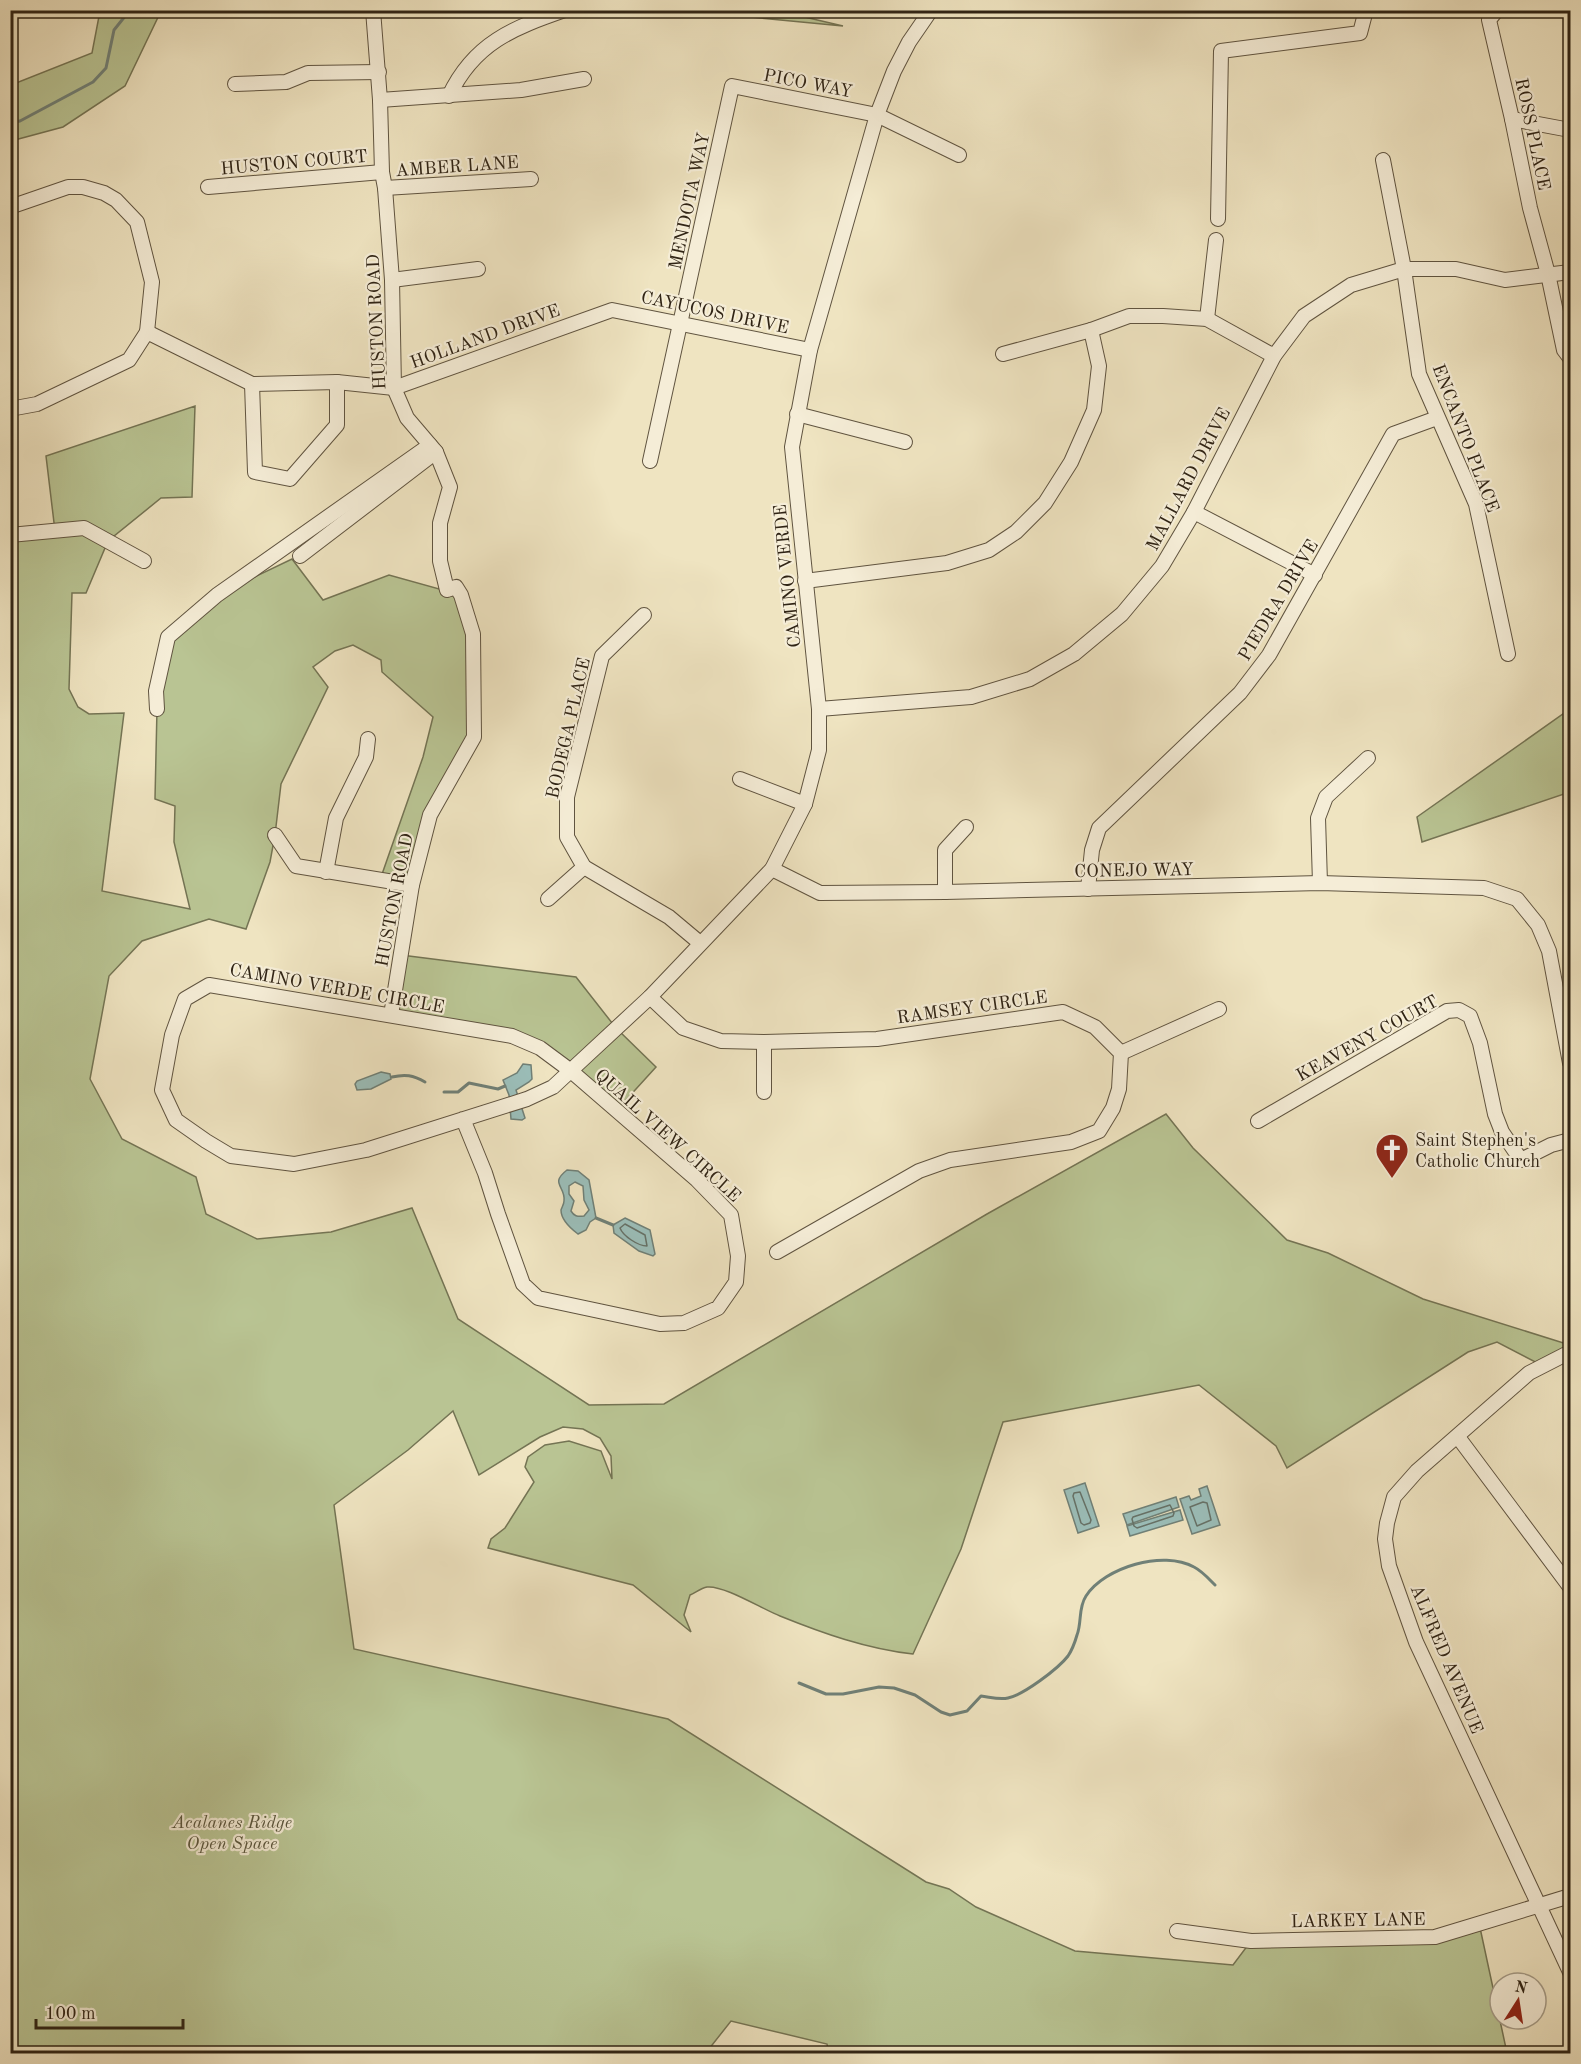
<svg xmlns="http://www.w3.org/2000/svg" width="1581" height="2064" font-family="'Old Standard TT',serif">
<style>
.green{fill:#b9c493;stroke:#747454;stroke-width:1.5}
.water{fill:#9bbeb9;stroke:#708077;stroke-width:1.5;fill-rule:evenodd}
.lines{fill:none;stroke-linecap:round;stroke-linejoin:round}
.shore{stroke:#667167;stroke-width:1.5}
.stream{stroke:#708077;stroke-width:3}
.minor-casing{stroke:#605440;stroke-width:16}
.minor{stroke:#f5edd7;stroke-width:14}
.labels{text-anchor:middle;stroke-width:4.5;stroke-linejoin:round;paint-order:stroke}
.street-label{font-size:18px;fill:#302415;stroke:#f5edd7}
.poi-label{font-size:18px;fill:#302415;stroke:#f5edd7;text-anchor:start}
.park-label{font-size:18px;font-style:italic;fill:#59543b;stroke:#f5edd7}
</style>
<rect width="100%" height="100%" fill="#efe4c1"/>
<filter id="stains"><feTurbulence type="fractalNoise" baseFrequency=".00333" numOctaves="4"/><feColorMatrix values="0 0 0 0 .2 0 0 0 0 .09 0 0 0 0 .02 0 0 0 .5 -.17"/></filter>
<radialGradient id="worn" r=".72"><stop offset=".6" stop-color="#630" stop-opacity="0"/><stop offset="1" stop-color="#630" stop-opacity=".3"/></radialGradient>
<g class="green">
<path d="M100,11H161L125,86L63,127L11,141V85L92,53Z"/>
<path d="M688,11H779L843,26Z"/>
<path d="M195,406L192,497L161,498L108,541L86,593H72L69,689L78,707L89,714L124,713L102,891L190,909L174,842L175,806L155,799L157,709L168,637L217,595L292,559L323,600L389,575L461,595L473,634L474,737L430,815L412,885L380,880L423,757L433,717L382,672L381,660L353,645L335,651L313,667L328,687L281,784L275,835L270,862L246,929L209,919L142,941L109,976L90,1079L122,1139L196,1177L206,1214L257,1239L331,1232L412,1208L458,1319L589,1405L664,1404L987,1214L1166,1114L1193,1148L1287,1240L1328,1253L1423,1299L1570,1345V1352L1543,1366L1497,1342L1468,1352L1287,1468L1276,1446L1199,1385L1003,1422L961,1549L913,1654C867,1649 822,1633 780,1616C762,1609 724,1585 707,1587C701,1588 695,1593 690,1595L684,1615L691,1632L633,1585L488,1548L491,1539L505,1528L534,1482L525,1467L528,1457L545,1445L569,1441L601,1451L612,1479L611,1456L600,1438L583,1429L563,1427L540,1437L479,1475L453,1411L408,1450L334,1505L354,1649L668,1719L926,1882L949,1889L976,1907L1075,1951L1233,1965L1251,1941L1435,1937L1479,1923L1507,2053L829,2054L827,2044L731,2021L705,2054H11L10,535L55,531L46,456Z"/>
<path d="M1570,709V792L1422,842L1417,817Z"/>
<path d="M401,955L576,977L616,1028L656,1067L616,1111L540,1048L391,1015Z"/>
</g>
<g class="water">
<path d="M523,1064L531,1065L532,1079L529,1082L516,1090L525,1118L522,1120L511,1119L509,1095L503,1080L517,1073Z"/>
<path d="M381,1072L390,1074L391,1079L371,1089L357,1090L355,1084L357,1081Z"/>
<path d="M567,1170L578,1171L589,1180L596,1218L590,1222L586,1230L578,1234C570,1228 561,1220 561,1210C562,1207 564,1204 564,1201C566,1186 549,1184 567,1170ZM575,1182L583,1186L584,1200L589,1210L584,1216C577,1217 574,1216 571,1211L574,1201L569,1194V1186Z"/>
<path d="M625,1218L650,1230L655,1254L653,1256L639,1251L614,1233L613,1225Z"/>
<path d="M1085,1483L1099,1526L1078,1533L1064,1490Z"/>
<path d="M1207,1486L1220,1525L1192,1534L1180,1499L1189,1496L1191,1500L1201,1496L1199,1489Z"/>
<path d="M1176,1497L1179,1507L1127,1525L1123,1514Z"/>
<path d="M1180,1510L1183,1520L1130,1536L1127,1526Z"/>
</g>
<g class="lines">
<g class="shore">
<path d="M625,1224L645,1235L647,1246C638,1246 623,1236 620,1228Z"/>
<path d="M1080,1492L1091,1520L1090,1523L1084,1525L1081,1523L1073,1496L1074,1493Z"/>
<path d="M1203,1502L1207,1503L1211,1520L1197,1526L1190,1507Z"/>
<path d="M1170,1505L1174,1513L1173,1516L1137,1528L1134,1526L1132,1519L1133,1517Z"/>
</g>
<g class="stream">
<path d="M10,123L20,121L93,82L106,68L114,30L130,10"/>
<path d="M392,1077C405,1074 413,1075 425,1082"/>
<path d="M444,1092H458L469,1083L498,1089L505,1086"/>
<path d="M596,1218L613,1225"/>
<path d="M799,1683L826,1694H843L879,1687L894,1688L915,1695L941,1712L950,1715L967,1711L981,1696C990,1697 999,1700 1008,1698C1023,1695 1058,1669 1068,1656C1072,1650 1075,1642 1077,1635C1082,1622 1078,1608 1086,1596C1105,1567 1163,1550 1194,1567C1202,1571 1209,1579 1215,1585"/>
</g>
<defs>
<g id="minor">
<path d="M373,10L380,100L382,172L385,188L392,280L394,388L407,418L436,452L450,487L440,523V561L447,590L456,587L461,595L473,634L474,737L430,815L412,885L391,1015"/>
<path d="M1497,10L1489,20L1512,119L1530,208L1548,274L1564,350L1570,358"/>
<path d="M235,84L286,82L308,73L379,72"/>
<path d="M449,96C474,43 513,28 565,10"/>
<path d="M380,100L521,90L584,79"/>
<path d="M1512,119L1570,130"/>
<path d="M1383,160L1404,269L1419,374L1476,504L1508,654"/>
<path d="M208,187L382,172"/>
<path d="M385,188L531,179"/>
<path d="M10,207L68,187H83L104,193L116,200L137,222L152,282L147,332"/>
<path d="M1218,219L1221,51L1360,33L1366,10"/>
<path d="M392,280L478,269"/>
<path d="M1207,319L1216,240"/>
<path d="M1003,354L1091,330L1129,316H1163L1207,319L1274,356"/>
<path d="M252,384L255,472L290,479L337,425V382"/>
<path d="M10,409L37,404L129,360L147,332L252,384L337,382L394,388L612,310L810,350"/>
<path d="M797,414L905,442"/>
<path d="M650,461L732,86L877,115L959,155"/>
<path d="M1194,512L1315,575"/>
<path d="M10,535L84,528L144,561"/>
<path d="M300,556L436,452"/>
<path d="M805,581L947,563L989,550L1016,532L1045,503L1071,462L1094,410L1099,366L1091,330"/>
<path d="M644,615L602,656L567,797V837L584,867L669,917L700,943"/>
<path d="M157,709L156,691L168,637L217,595L430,445"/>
<path d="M819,709L971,697L1030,679L1074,654L1122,614L1162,566L1194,512L1274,356L1304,316L1351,285L1404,269H1456L1505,280L1570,272"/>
<path d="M740,779L805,804"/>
<path d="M275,835L296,866L412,885"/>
<path d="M772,869L820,893L945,892L1320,883L1484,888L1517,899L1538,925L1549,951L1570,1063"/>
<path d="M326,872L336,818L366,757L368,739"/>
<path d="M1320,883L1318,818L1326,797L1368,758"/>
<path d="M1088,889L1092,850L1099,828L1240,693L1269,655L1393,434L1437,418"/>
<path d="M945,892V850L966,827"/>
<path d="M548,899L584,867"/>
<path d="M650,997L683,1028L721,1041L764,1042L877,1039L1063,1012L1095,1027L1121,1053L1119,1089L1113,1108L1099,1131L1071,1142L950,1160L919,1171L777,1252"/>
<path d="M1121,1053L1219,1009"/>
<path d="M764,1092V1042"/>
<path d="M463,1119L485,1173L498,1214L523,1284L538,1298L660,1324L684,1323L718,1308L736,1282L738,1256L731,1215L697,1180L571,1071L540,1048L512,1036L209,985L185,999L172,1035L162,1090L176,1120L206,1141L231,1156L294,1164L366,1150L527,1099L553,1087L650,997L772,869L805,804L819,750V709L792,447L810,350L877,115L894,71L909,42L931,10"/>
<path d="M1258,1121L1447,1011L1459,1010L1470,1016L1480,1043L1495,1114L1502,1132L1521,1160L1551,1145L1570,1140"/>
<path d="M1570,1352L1529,1373L1417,1471L1394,1497L1387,1523L1385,1539L1389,1566L1416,1642L1570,1972"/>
<path d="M1458,1437L1570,1587"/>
<path d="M1177,1931L1251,1941L1435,1937L1570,1896"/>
</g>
</defs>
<use href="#minor" class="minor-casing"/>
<use href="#minor" class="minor"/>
</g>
<defs>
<symbol id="church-pin" viewBox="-11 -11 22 30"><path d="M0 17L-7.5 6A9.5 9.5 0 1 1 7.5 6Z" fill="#8f2418" stroke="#f5edd7"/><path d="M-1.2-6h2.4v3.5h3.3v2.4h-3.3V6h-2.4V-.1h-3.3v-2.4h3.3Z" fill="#fff"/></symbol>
</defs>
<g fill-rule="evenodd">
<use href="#church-pin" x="1373" y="1131" width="38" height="52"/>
</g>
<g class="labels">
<g class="street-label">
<text transform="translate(808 83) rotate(11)" y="6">PICO WAY</text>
<text transform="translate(1533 134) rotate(78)" y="6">ROSS PLACE</text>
<text transform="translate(294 162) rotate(-5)" y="6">HUSTON COURT</text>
<text transform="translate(457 166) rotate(-4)" y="6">AMBER LANE</text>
<text transform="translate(689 201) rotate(-78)" y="6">MENDOTA WAY</text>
<text transform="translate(715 312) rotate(12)" y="6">CAYUCOS DRIVE</text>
<text transform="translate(376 322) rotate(-93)" y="6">HUSTON ROAD</text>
<text transform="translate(485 336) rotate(-20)" y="6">HOLLAND DRIVE</text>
<text transform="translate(1466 438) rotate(69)" y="6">ENCANTO PLACE</text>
<text transform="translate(1188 479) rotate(-62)" y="6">MALLARD DRIVE</text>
<text transform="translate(787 576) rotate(-96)" y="6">CAMINO VERDE</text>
<text transform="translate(1278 600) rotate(-59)" y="6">PIEDRA DRIVE</text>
<text transform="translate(568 728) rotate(-77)" y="6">BODEGA PLACE</text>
<text transform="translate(1134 870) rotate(-1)" y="6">CONEJO WAY</text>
<text transform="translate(394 900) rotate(-79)" y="6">HUSTON ROAD</text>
<text transform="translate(337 988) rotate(10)" y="6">CAMINO VERDE CIRCLE</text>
<text transform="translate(972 1007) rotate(-8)" y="6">RAMSEY CIRCLE</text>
<text transform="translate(1367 1038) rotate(-29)" y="6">KEAVENY COURT</text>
<text transform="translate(668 1135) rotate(42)" y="6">QUAIL VIEW CIRCLE</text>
<text transform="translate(1447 1659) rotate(67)" y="6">ALFRED AVENUE</text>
<text transform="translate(1358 1920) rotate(-1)" y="6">LARKEY LANE</text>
</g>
<g class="poi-label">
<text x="1415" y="1146">Saint Stephen's<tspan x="1415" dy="21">Catholic Church</tspan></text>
</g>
<g class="park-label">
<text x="232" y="1828">Acalanes Ridge<tspan x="232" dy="21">Open Space</tspan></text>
</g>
</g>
<rect width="1581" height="2064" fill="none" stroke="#efe4c1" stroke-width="36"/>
<rect x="12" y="12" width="1557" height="2040" fill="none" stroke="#302415" stroke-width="3"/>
<rect x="18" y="18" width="1545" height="2028" fill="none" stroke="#302415" stroke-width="1.5"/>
<g transform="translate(1518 2001) rotate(12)"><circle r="28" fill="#f5edd7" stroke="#a69d89" stroke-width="1.5"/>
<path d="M0-4.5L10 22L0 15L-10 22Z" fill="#8f2418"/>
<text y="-9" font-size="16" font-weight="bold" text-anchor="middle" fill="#302415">N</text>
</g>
<path d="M36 2019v9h147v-9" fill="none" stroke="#302415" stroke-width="3"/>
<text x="45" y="2019" font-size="18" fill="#302415" stroke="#f5edd7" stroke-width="4.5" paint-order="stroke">100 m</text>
<rect width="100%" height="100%" filter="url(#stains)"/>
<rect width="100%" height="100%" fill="url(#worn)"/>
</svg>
